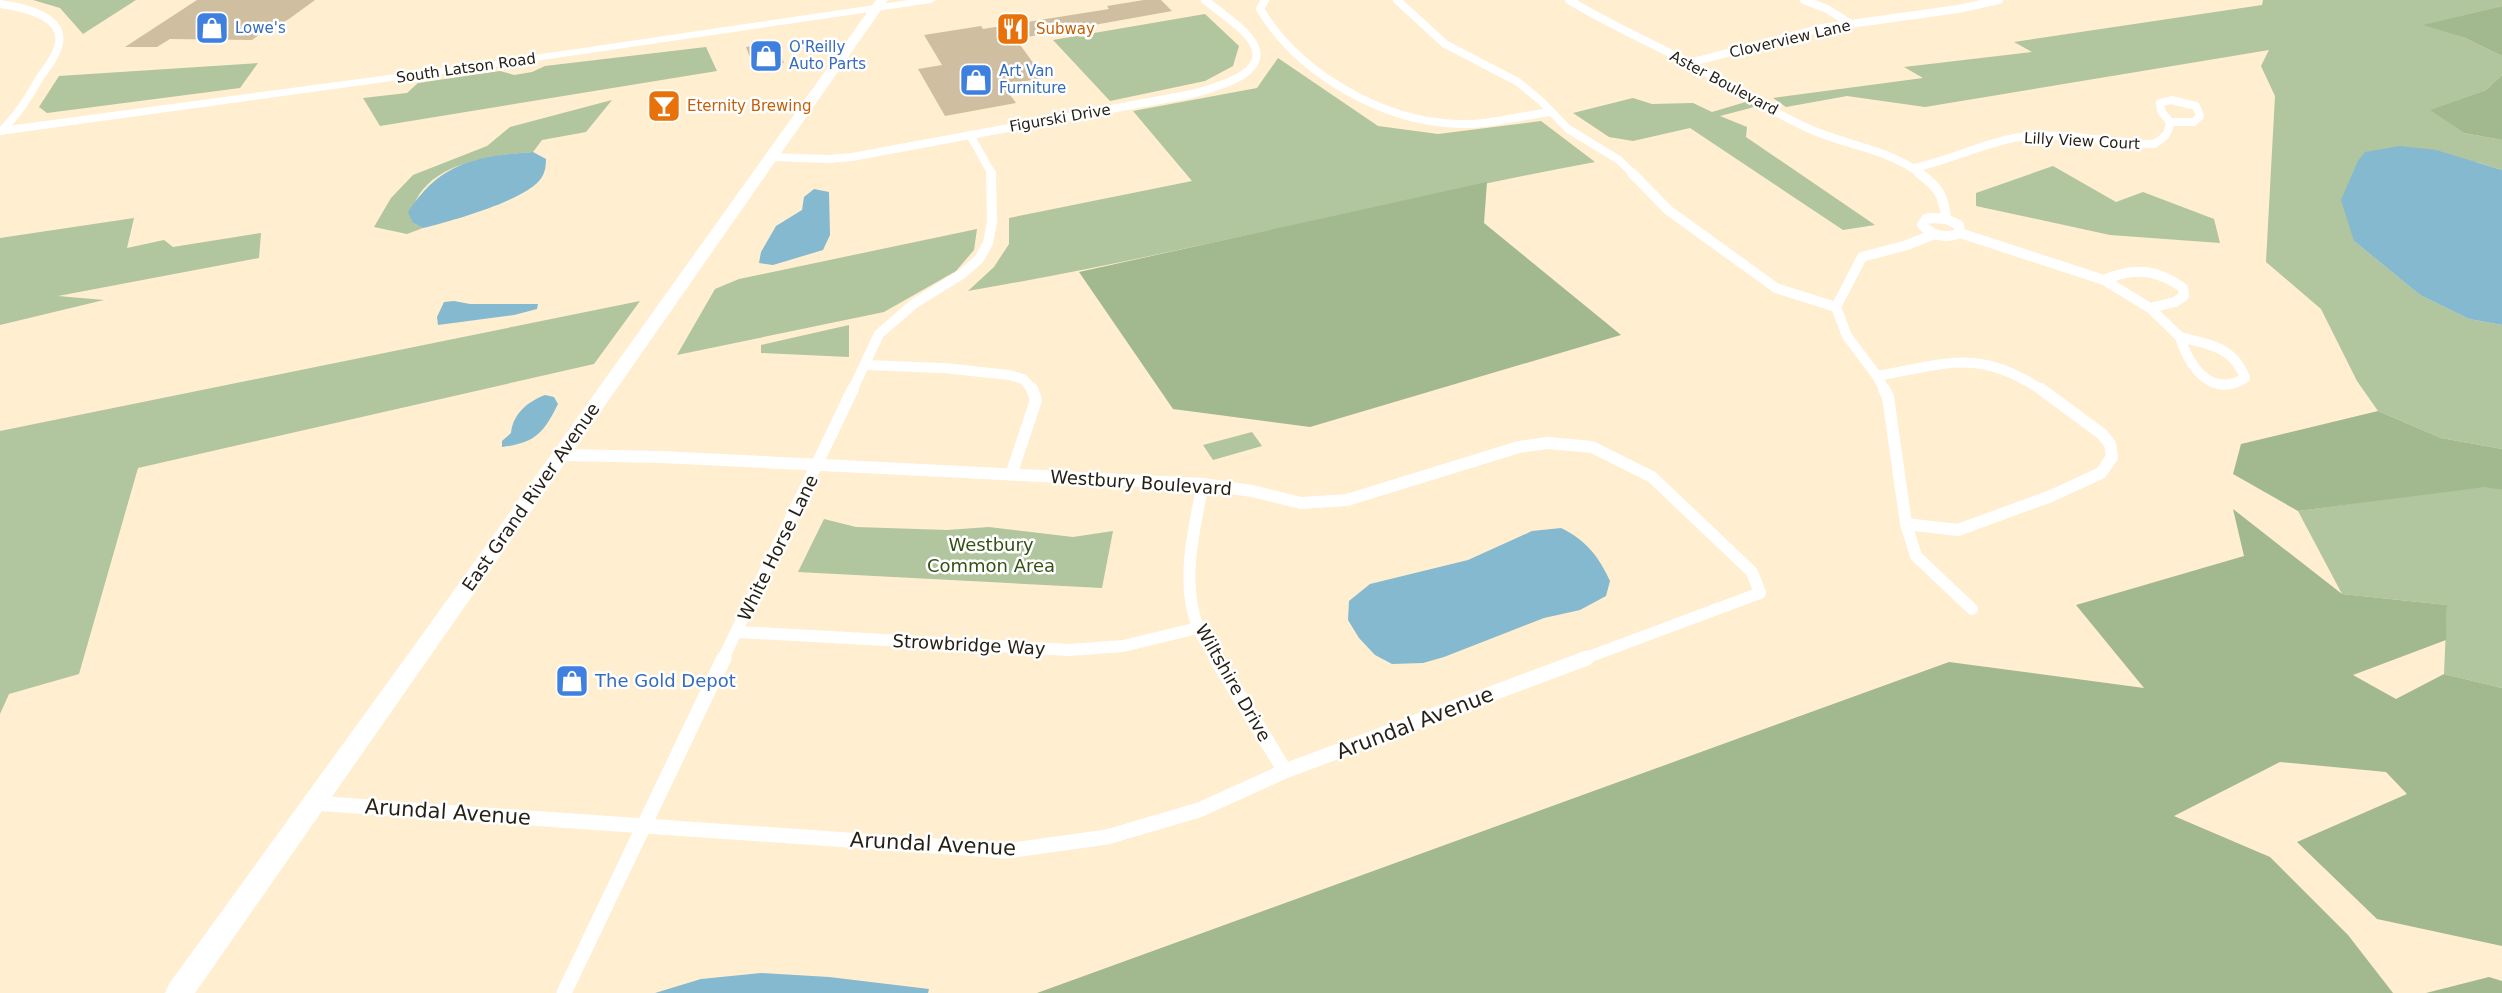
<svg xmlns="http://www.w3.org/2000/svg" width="2502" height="993" font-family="'DejaVu Sans',sans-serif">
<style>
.green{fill:#b1c59f}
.forest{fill:#a2b88e}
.water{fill:#85b9cf}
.building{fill:#cfbea0}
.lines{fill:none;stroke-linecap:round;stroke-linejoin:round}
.street-far3{stroke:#fff;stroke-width:8}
.street-far2{stroke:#fff;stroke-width:10}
.street-far1{stroke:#fff;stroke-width:12}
.street{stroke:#fff;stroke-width:15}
.secondary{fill:#fff;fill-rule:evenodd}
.primary{fill:#fff;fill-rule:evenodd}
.labels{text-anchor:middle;stroke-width:5;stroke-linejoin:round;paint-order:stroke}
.far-shop-label{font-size:15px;fill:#366cbe;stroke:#fff;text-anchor:start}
.far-food-label{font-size:15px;fill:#c56008;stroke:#fff;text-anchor:start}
.far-street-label{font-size:15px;fill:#251f14;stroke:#fff}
.street-label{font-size:18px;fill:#251f14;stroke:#fff}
.park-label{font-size:18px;fill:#355013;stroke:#fff}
.shop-label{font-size:18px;fill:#366cbe;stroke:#fff;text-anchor:start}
.near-street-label{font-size:21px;fill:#251f14;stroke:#fff}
</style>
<rect width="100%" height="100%" fill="#ffeecf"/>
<g class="green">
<path d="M33,0H136L83,34L60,8Z"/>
<path d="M2263,0H2502V6L2425,25L2465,38L2502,56V75L2486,90L2431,110L2464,133L2502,140V170L2476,162L2354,241L2420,295L2469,319L2502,325V449L2441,438L2378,411L2357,381L2321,309L2266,262L2275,96L2261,66L2269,50L1925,107L1847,96L1786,107L1773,98L1923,78L1904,67L2032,52L2014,42L2262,5Z"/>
<path d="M1205,14L1239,46L1233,66L1205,81L1110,101L1053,40Z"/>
<path d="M706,47L717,71L380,126L363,98L407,93L418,83L500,71L514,75L532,72L545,66Z"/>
<path d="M1278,58L1378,126L1438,134L1541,121L1595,162C1385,201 1178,255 968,291L994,267L1009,244V218L1192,181L1133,111L1257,88Z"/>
<path d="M258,63L240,88L47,113L39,107L59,76Z"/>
<path d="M1633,98L1652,104L1693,103L1712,112L1749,101L1758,106L1720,116L1747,127L1746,137L1875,225L1843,230L1690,128L1633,141L1609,137L1573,113Z"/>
<path d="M612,100L586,132L542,140L533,152C495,155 436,161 416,200C413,206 414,216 413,223L423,228L407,234L374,227L391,198L413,175L487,146L510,127Z"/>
<path d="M2053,166L2116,202L2143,192L2214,219L2220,243L2110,235L1976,206V193Z"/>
<path d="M134,218L127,248L164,240L173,247L261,233L259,258L58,296L104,300L0,325V238Z"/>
<path d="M977,229L974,250L956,271L884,312L677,355L715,289L739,279Z"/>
<path d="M640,301L594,364L138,468L79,674L9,694L0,714V431Z"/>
<path d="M849,325V357L761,353V345Z"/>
<path d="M1252,432L1262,446L1213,460L1203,445Z"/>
<path d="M2485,486L2502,490V688L2444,674L2447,605L2342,594L2298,511Z"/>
<path d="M824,519L856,527L947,530L989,527L1073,537L1113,531L1102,588L798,572Z"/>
</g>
<g class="forest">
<path d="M2502,6V56L2465,38L2423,25Z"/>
<path d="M2502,75V140L2464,133L2430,110L2486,90Z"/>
<path d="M1487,182L1484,223L1621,335L1310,427L1173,409L1079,272Z"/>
<path d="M2378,411L2441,438L2502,449V490L2485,487L2298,511L2233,474L2241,444Z"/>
<path d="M2233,509L2342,594L2447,605L2446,640L2353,675L2396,699L2444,674L2502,688V946L2377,919L2297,842L2407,794L2386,772L2280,762L2174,816L2270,857L2348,935L2393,993H1037L1949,662L2144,688L2076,605L2244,556Z"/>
<path d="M2489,977L2502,981V993H2426Z"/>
</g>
<g class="water">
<path d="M2400,146L2436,150L2502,170V325L2469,319L2420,295L2354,241L2341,200L2358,161L2365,152Z"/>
<path d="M533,152L546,159C546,169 544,177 536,184C512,204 454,220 423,228L413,223L408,212C440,162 477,156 533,152Z"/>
<path d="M814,189L829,192L830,235L823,250L773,265L759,263L761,252L776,226L802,210L804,197Z"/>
<path d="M454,301L470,304H538L537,309L514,315L438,325L437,317L444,302Z"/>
<path d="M545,395L554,397L558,404C544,432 536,443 502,447V441L511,433C513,414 527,402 545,395Z"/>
<path d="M1561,528C1586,540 1599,557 1610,581L1606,596L1580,610L1544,618L1444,657L1423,663L1392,664L1375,655L1359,638L1348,620L1349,601L1370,584L1468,560L1532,531Z"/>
<path d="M761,973L829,977L929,989L928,993H655L701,979Z"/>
</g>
<g class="building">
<path d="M197,0H315L289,19L280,24H274L252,40L170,39L157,47H125Z"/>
<path d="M1144,0H1161L1172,11L1016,39L1044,78L1003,85L1016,103L945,116L918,69L942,65L924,35L981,26L983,29L1109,9L1107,6Z"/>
<path d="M776,43L784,63L754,68L746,47Z"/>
</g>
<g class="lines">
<g class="street-far3">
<path d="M1265,0L1260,9C1299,74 1383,122 1459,124C1489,125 1520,116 1550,112"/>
<path d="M1397,0L1445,44L1518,82L1542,102L1568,129L1619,160L1633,174"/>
<path d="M1569,0C1608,24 1650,42 1691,64C1731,85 1770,112 1812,130C1849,146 1888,149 1921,174"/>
<path d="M1804,0L1827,9L1851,24"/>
<path d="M0,4C22,7 68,16 58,47C55,59 45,69 39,79C28,98 17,116 1,131"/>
<path d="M1689,63L1822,28L1958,9L1999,0"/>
<path d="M2171,100L2196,106L2200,116L2194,122H2170L2161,111L2160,103Z"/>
<path d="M970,135L992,174"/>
<path d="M772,157L828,159L852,157L1192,94C1217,87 1279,72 1248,36C1236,22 1219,12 1205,0"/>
<path d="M1913,168C1949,161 1985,142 2020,137C2064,131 2110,144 2154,144C2164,138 2169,134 2170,122"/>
</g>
<g class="street-far2">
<path d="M1632,173L1668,210L1776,288L1836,307"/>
<path d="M1919,173C1938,187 1944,195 1946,219"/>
<path d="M1931,218L1946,219L1959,225L1960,233C1946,239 1933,236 1922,225L1926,219Z"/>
<path d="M1960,233L2104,280L2150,308L2180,337"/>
<path d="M2104,280C2133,267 2157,269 2183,288L2184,296L2175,302L2150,308"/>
<path d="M2180,337C2209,344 2234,347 2245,378C2211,399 2189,366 2180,337Z"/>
<path d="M865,365L944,368L1009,375L1023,379L1034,391"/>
<path d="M1877,376C1947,364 1978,347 2043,391"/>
<path d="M852,391L879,334L915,303L962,274L979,259L988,243L992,222L991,173"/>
<path d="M1885,391L1877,376L1847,336L1836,307L1862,257L1907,245L1935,234"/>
</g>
<g class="street-far1">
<path d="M1884,389L1888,397L1906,524L1916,556L1972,609"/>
<path d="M561,455L662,457L1203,484L1252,491L1301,503L1347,500L1519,447L1548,443L1592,447L1652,477L1752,572L1760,593L1583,659"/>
<path d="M1011,475L1036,400L1032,389"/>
<path d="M1203,484C1194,529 1180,583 1198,627C1202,638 1211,649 1217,659"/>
<path d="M1906,524L1958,530L2051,496L2101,473L2112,457L2110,444L2102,434L2041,389"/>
<path d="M738,632L1069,650L1123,646L1198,628"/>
<path d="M723,659L853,389"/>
</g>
<g class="street">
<path d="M1216,658L1285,771"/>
<path d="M313,803L1006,851L1107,837L1199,810L1285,771L1587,658"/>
<path d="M564,993L724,658"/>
</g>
<path class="secondary" d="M909,0H936L931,3L494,67L0,135V127L494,61Z"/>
<path class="primary" d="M876,0H888L195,993H165L169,984L422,635Z"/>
</g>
<defs>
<symbol id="shop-square" viewBox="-11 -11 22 22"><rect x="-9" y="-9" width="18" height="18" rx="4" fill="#3f7fe0" stroke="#fff"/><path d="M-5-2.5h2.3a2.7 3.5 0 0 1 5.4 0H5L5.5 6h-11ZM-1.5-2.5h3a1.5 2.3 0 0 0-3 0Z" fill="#fff"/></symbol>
<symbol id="restaurant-square" viewBox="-11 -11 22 22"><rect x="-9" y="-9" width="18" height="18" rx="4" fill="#e8710a" stroke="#fff"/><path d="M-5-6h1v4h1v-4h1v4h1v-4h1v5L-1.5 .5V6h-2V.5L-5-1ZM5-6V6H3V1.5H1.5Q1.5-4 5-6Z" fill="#fff"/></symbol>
<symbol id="bar-square" viewBox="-11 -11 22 22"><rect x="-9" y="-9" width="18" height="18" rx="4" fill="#e8710a" stroke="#fff"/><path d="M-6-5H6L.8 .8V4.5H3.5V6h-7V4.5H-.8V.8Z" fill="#fff"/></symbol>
</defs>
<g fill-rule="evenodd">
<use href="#shop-square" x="193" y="9" width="38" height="38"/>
<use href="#restaurant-square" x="994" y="10" width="38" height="38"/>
<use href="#shop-square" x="747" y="37" width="38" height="38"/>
<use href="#shop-square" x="957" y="61" width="38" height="38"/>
<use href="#bar-square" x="645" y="87" width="38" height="38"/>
<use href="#shop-square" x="553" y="662" width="38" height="38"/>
</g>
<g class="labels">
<g class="far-shop-label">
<text x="235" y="33">Lowe's</text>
<text x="789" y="52">O'Reilly<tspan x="789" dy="17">Auto Parts</tspan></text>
<text x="999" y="76">Art Van<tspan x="999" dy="17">Furniture</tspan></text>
</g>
<g class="far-food-label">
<text x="1036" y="34">Subway</text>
<text x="687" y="111">Eternity Brewing</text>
</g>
<g class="far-street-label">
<text transform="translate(1790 39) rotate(-13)" y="5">Cloverview Lane</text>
<text transform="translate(466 68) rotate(-8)" y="5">South Latson Road</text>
<text transform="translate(1724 83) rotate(28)" y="5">Aster Boulevard</text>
<text transform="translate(1060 118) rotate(-10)" y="5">Figurski Drive</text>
<text transform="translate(2082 141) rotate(3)" y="5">Lilly View Court</text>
</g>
<g class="street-label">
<text transform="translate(1141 483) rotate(4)" y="6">Westbury Boulevard</text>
<text transform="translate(531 497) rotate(-55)" y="6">East Grand River Avenue</text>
<text transform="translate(778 548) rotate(-64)" y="6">White Horse Lane</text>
<text transform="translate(969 645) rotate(3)" y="6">Strowbridge Way</text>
<text transform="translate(1233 683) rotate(60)" y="6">Wiltshire Drive</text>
</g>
<g class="park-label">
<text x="991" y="551">Westbury<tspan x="991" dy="21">Common Area</tspan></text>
</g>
<g class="shop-label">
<text x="595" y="687">The Gold Depot</text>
</g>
<g class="near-street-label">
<text transform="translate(1415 723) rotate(-21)" y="7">Arundal Avenue</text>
<text transform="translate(448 812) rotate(4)" y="7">Arundal Avenue</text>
<text transform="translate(933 844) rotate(3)" y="7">Arundal Avenue</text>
</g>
</g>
</svg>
